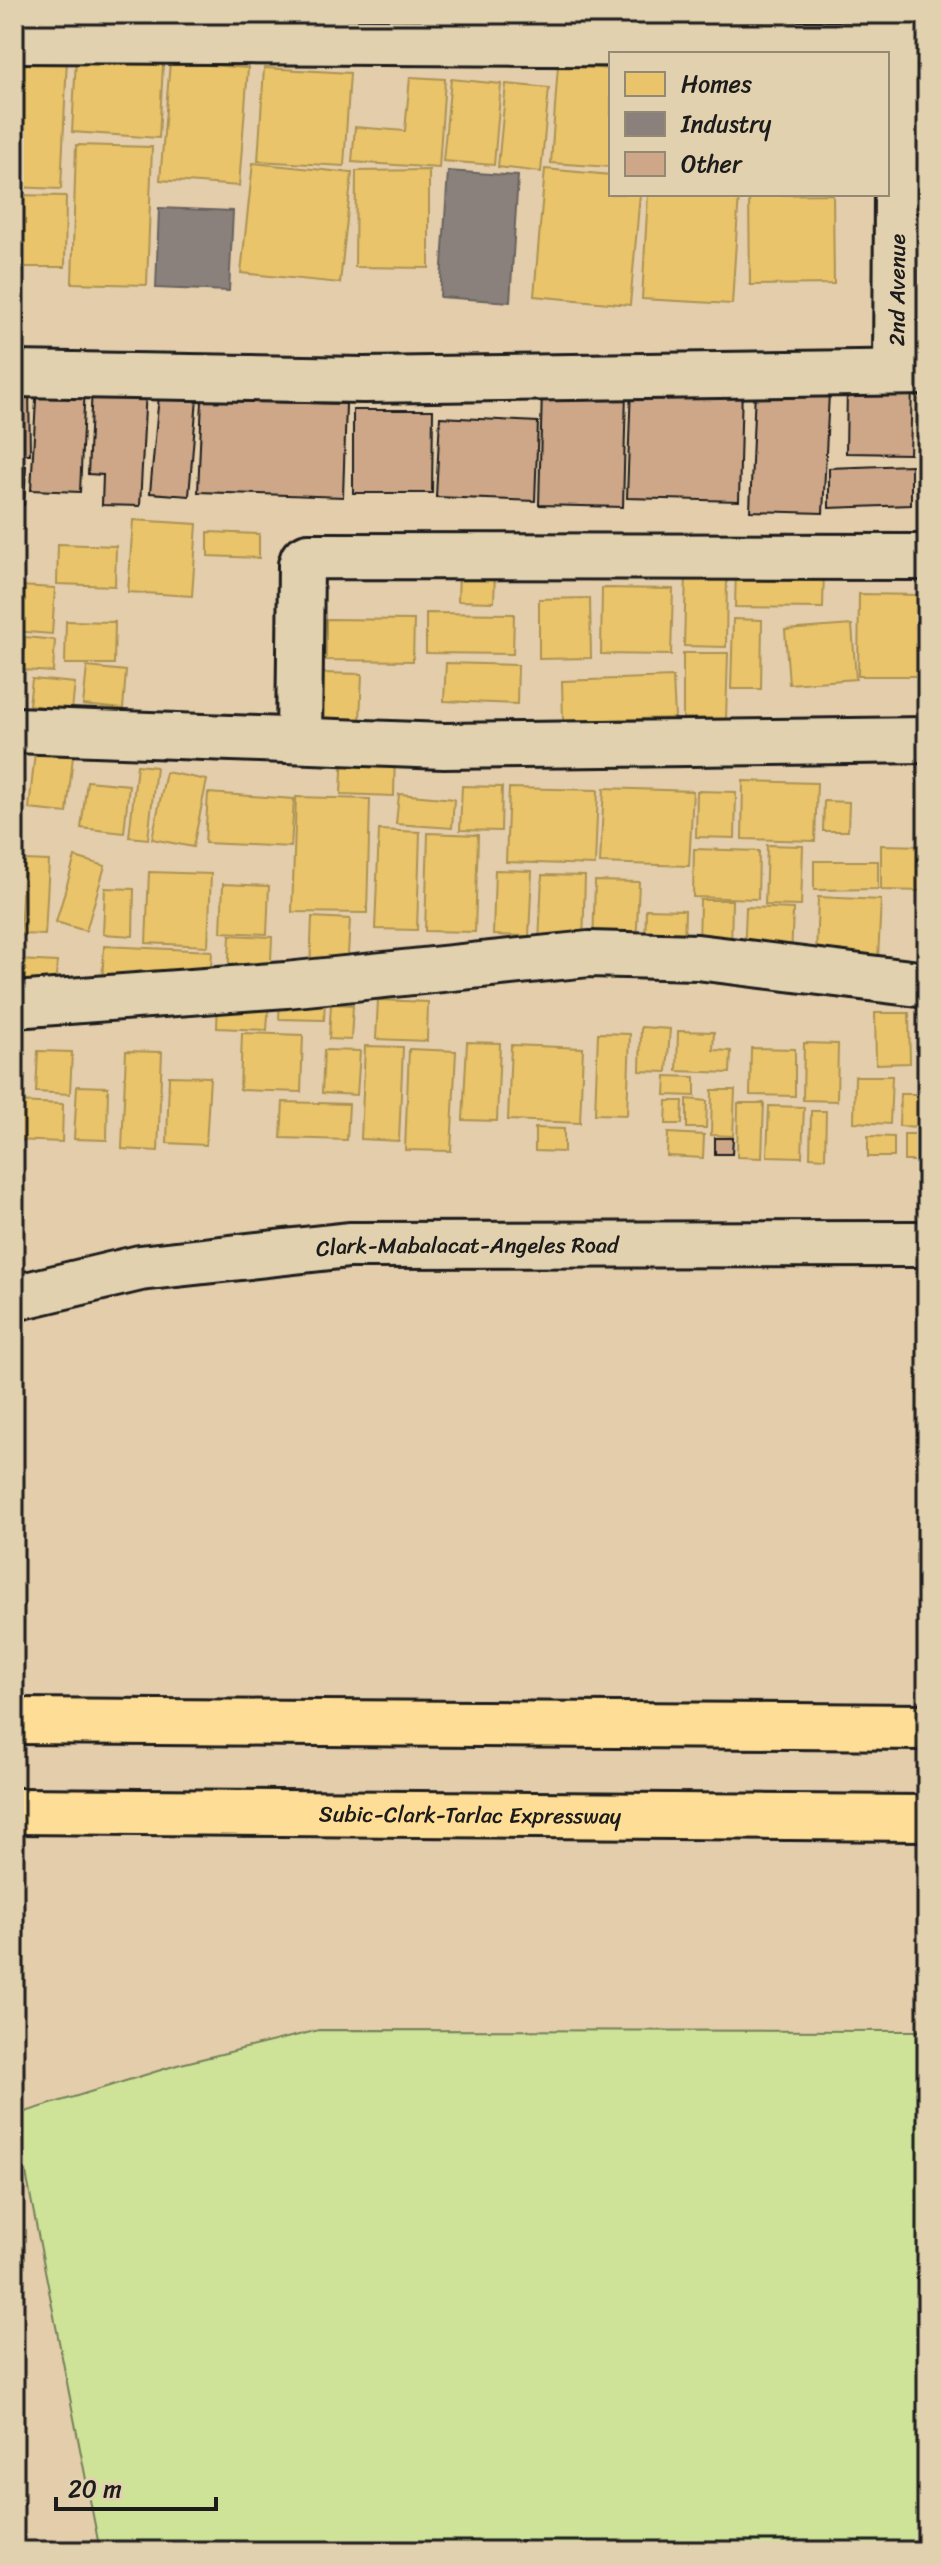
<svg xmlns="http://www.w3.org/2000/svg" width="941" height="2565" font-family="Sriracha,sans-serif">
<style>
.green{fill:#cee398;stroke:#75805a;stroke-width:2}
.homes{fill:#e9c46a;stroke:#ac9253;stroke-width:2}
.industry{fill:#8a817c;stroke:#69635f;stroke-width:2}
.building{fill:#cda788;stroke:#1c1c1c;stroke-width:2}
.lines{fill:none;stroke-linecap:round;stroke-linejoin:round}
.minor-casing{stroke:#1c1c1c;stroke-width:50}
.secondary-casing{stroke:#1c1c1c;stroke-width:50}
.motorway-casing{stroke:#1c1c1c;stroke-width:50}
.minor{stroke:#e2d1ae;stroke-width:44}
.secondary{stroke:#e2d1ae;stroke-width:44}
.motorway{stroke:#fedd96;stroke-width:44}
.labels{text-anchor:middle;stroke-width:8;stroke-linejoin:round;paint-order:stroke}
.street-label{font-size:22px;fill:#1c1c1c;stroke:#e2d1ae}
</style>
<rect width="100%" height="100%" fill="#e4cdaa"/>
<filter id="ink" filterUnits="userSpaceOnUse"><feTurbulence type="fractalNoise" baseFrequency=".0125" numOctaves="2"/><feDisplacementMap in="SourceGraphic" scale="16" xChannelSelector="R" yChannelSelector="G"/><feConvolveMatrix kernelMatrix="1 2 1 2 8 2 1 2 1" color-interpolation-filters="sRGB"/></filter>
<g filter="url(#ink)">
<path class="green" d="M319,2030L927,2031V2551H100L16,2122L25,2112L177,2065Z"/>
<g class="homes">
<path d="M442,14H495L493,33L440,25Z"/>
<path d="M14,56L67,58L61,189L14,187Z"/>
<path d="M76,59L163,65L159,138L72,132Z"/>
<path d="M170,62L248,68L239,186L160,180Z"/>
<path d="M558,65L611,69V167L551,163Z"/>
<path d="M264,68L350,73L344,166L258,161Z"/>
<path d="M410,77L445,79L439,168L352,162L355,127L405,131Z"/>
<path d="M451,79L501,84L494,165L443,161Z"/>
<path d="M506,84L549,88L541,172L498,167Z"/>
<path d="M76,145L152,147L147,285L72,283Z"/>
<path d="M253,163L352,173L340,283L241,273Z"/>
<path d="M545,169L611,175V194H640L630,305L534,296Z"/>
<path d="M429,170V268L355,267L356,171Z"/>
<path d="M925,187H927V253H923Z"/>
<path d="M648,194H739L732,304L642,299Z"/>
<path d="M833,194L834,284L750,285L749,195Z"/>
<path d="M14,195L66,196L65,267H14Z"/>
<path d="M133,520L197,524L192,596L128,592Z"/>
<path d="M208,532L259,534V558L208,556Z"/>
<path d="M58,544L116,546L115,586L57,584Z"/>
<path d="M736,567L824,569L823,608L735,607Z"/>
<path d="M459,572L495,573L494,602L458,601Z"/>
<path d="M686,573L727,574L726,647L684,646Z"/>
<path d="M18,586L55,588L52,634L14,631Z"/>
<path d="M602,588L673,589L671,655L601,654Z"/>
<path d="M859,594L921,595L920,676H858Z"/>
<path d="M590,598L591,658L539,659V599Z"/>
<path d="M426,613L514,614L513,654L426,653Z"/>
<path d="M326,619L414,620L413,661L326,660Z"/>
<path d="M733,619L762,620L761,689H731Z"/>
<path d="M66,621L115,622L114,664H65Z"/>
<path d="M852,625L856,679L789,684L785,630Z"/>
<path d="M25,637L55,640L53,672L23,670Z"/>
<path d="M683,653H728L726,719L683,718Z"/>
<path d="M446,663L518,665L517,704L444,701Z"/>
<path d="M87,667L126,671L123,709L83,705Z"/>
<path d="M321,673L362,674L360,720L319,718Z"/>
<path d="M673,677L675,718L563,721L562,681Z"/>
<path d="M32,679L75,683L72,710L29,705Z"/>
<path d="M343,749L395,751L394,796L341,794Z"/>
<path d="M35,752L73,756L67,813L29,809Z"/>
<path d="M137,765L156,767L148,839L129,837Z"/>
<path d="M166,772L207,780L193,847L152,839Z"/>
<path d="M87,781L129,785L124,833L81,828Z"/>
<path d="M743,781L817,783L815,841L742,839Z"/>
<path d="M462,786L502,787L501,831L460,830Z"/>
<path d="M509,788L598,790L595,865L506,862Z"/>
<path d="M604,788L693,791L689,866L600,863Z"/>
<path d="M697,791L736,792L735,838L696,837Z"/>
<path d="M208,793L294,799L291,847L205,843Z"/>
<path d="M399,794L454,799L452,828L396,824Z"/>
<path d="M296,797L370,799L367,913L292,912Z"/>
<path d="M824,801L849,802L848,831H823Z"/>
<path d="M14,824H18L16,869H14Z"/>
<path d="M379,830L420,832L417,930L375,929Z"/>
<path d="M428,833L478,835L475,932L425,931Z"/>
<path d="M767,845L803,846L801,906L765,905Z"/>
<path d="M881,845L925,846L924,891L881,890Z"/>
<path d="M694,849L759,851L758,899L693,897Z"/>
<path d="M75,857L105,866L86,931L56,922Z"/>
<path d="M24,860L49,861L45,935L20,934Z"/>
<path d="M814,861H878V889L814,890Z"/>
<path d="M495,870L532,871L529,936L493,935Z"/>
<path d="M149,872L211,874L208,946L146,943Z"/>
<path d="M542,875L585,876L583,945L539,944Z"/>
<path d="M595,881L639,882L636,948L593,947Z"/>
<path d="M223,884L269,886L267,934L221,932Z"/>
<path d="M105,888L134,889L133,936L103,934Z"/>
<path d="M818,897L881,900L878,959L816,957Z"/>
<path d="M700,900H732L731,951L699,950Z"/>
<path d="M746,907L793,909L791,959H744Z"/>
<path d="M646,909L685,910L684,949L645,948Z"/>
<path d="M312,917L350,919L347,972L310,971Z"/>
<path d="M230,935L272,937L270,983L228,981Z"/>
<path d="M104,946L212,951L210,988L102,984Z"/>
<path d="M18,960L57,962L55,993L16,991Z"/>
<path d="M280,998L325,999L324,1020L279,1019Z"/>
<path d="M218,999L269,1001L267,1030L217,1028Z"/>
<path d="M378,1000L428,1002L427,1041L376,1039Z"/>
<path d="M331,1004L353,1005L351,1040L329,1039Z"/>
<path d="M875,1013H909L910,1063L876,1064Z"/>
<path d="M641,1027L670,1029L667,1072L640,1071Z"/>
<path d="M678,1031L714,1032L713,1050L731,1051L730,1073L677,1071Z"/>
<path d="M242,1033L303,1035L301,1092L240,1090Z"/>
<path d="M598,1033L630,1034L627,1115L595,1114Z"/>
<path d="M467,1042L500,1043L497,1121L463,1120Z"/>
<path d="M804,1043L838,1044L837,1101L803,1100Z"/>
<path d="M511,1045L583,1048L580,1123L508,1120Z"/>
<path d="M365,1046L403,1047L399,1141L361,1139Z"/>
<path d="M751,1048L795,1049V1096L750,1095Z"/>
<path d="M409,1049L456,1051L451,1151L405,1150Z"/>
<path d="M324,1050L360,1051L357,1095L322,1093Z"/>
<path d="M38,1051L72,1052L70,1094L36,1092Z"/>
<path d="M126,1051L162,1052L158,1151L122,1149Z"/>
<path d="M14,1066H19L18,1095H14Z"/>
<path d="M169,1076L210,1077L206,1145L167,1143Z"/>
<path d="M666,1076L695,1077V1096L665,1095Z"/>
<path d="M855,1076H892L890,1124L854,1122Z"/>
<path d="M77,1086L108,1087L107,1140L74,1139Z"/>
<path d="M712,1090H735L733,1136L711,1135Z"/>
<path d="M900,1094H924L923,1127L899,1126Z"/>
<path d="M687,1099L707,1101L706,1128H687Z"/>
<path d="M667,1101H683L682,1124H666Z"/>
<path d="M14,1102L63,1104L62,1142L14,1140Z"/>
<path d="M283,1102L349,1104L347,1140L281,1138Z"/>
<path d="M738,1103H764L762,1158L737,1157Z"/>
<path d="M769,1106L804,1107L802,1157L767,1156Z"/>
<path d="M811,1111H826L825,1158L810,1157Z"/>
<path d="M535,1128L564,1129V1152L535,1151Z"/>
<path d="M668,1133L704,1135L703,1158L667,1156Z"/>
<rect x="904" y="1134" width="23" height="27"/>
<path d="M868,1136L894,1137V1157H868Z"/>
</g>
<g class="industry">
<path d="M341,14H396L395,35L340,31Z"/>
<path d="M448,171L518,176L510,302L440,297Z"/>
<path d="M159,208L233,211L229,291L156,288Z"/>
</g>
<g class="building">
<path d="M37,382L85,384L80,492L31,490Z"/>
<path d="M631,385L742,387L739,501L627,498Z"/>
<path d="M92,386L146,388L140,506L102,505L103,475L88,474Z"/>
<path d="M847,387L912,389L910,454L846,453Z"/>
<path d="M14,389H29L30,454H14Z"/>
<path d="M755,389L829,393L823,513L750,511Z"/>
<path d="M542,390L626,392L623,507L539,505Z"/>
<path d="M159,395L197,398L189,496L150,493Z"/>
<path d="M202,400L346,404L343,497L198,492Z"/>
<path d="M353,410H433L432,493H353Z"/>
<path d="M440,417L538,422L535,501L436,497Z"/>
<path d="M911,465V505L829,508V468Z"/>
<path d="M14,466H26L24,505H14Z"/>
<path d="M715,1138H733L732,1154H715Z"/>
</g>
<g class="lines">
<defs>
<g id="minor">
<path d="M14,40L927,45"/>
<path id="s1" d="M896,372L898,15"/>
<path d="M14,374L364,380L927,372"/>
<path d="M14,730L444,746L927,740"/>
<path d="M299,740L301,565L303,559L308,556L927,557"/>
<path d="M14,1005L286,985L589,954L697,957L927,985"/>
</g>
<g id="secondary">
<path id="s2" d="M14,1298L140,1268L349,1245L927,1244"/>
</g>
<g id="motorway">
<path d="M14,1721L927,1727"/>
<path id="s3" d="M14,1811L927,1818"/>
</g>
</defs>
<use href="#minor" class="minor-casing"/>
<use href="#secondary" class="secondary-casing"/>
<use href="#motorway" class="motorway-casing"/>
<use href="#minor" class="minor"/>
<use href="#secondary" class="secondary"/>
<use href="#motorway" class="motorway"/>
</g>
</g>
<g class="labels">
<g class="street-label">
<text dy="8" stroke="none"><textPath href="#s1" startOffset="82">2nd Avenue</textPath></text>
<text dy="8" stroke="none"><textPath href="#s2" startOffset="458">Clark-Mabalacat-Angeles Road</textPath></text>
<text dy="8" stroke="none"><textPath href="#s3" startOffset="456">Subic-Clark-Tarlac Expressway</textPath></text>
</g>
</g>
<rect width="941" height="2565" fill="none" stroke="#e2d1ae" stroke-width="48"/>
<rect x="24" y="24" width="893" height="2517" fill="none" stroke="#1c1c1c" stroke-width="3" filter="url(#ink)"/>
<rect x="609" y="52" width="280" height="144" fill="#e2d1ae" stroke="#938974" stroke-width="2"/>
<rect x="625" y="72" width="40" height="24" fill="#e9c46a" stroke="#938974" stroke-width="2"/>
<text x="681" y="92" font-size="24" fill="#1c1c1c">Homes</text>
<rect x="625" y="112" width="40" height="24" fill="#8a817c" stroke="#938974" stroke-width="2"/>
<text x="681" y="132" font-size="24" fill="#1c1c1c">Industry</text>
<rect x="625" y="152" width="40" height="24" fill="#cda788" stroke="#938974" stroke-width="2"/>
<text x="681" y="172" font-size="24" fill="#1c1c1c">Other</text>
<path d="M56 2497v12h160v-12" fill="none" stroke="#1c1c1c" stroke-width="4"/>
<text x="68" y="2497" font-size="24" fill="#1c1c1c" stroke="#e2d1ae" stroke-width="6" paint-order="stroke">20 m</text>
</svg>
